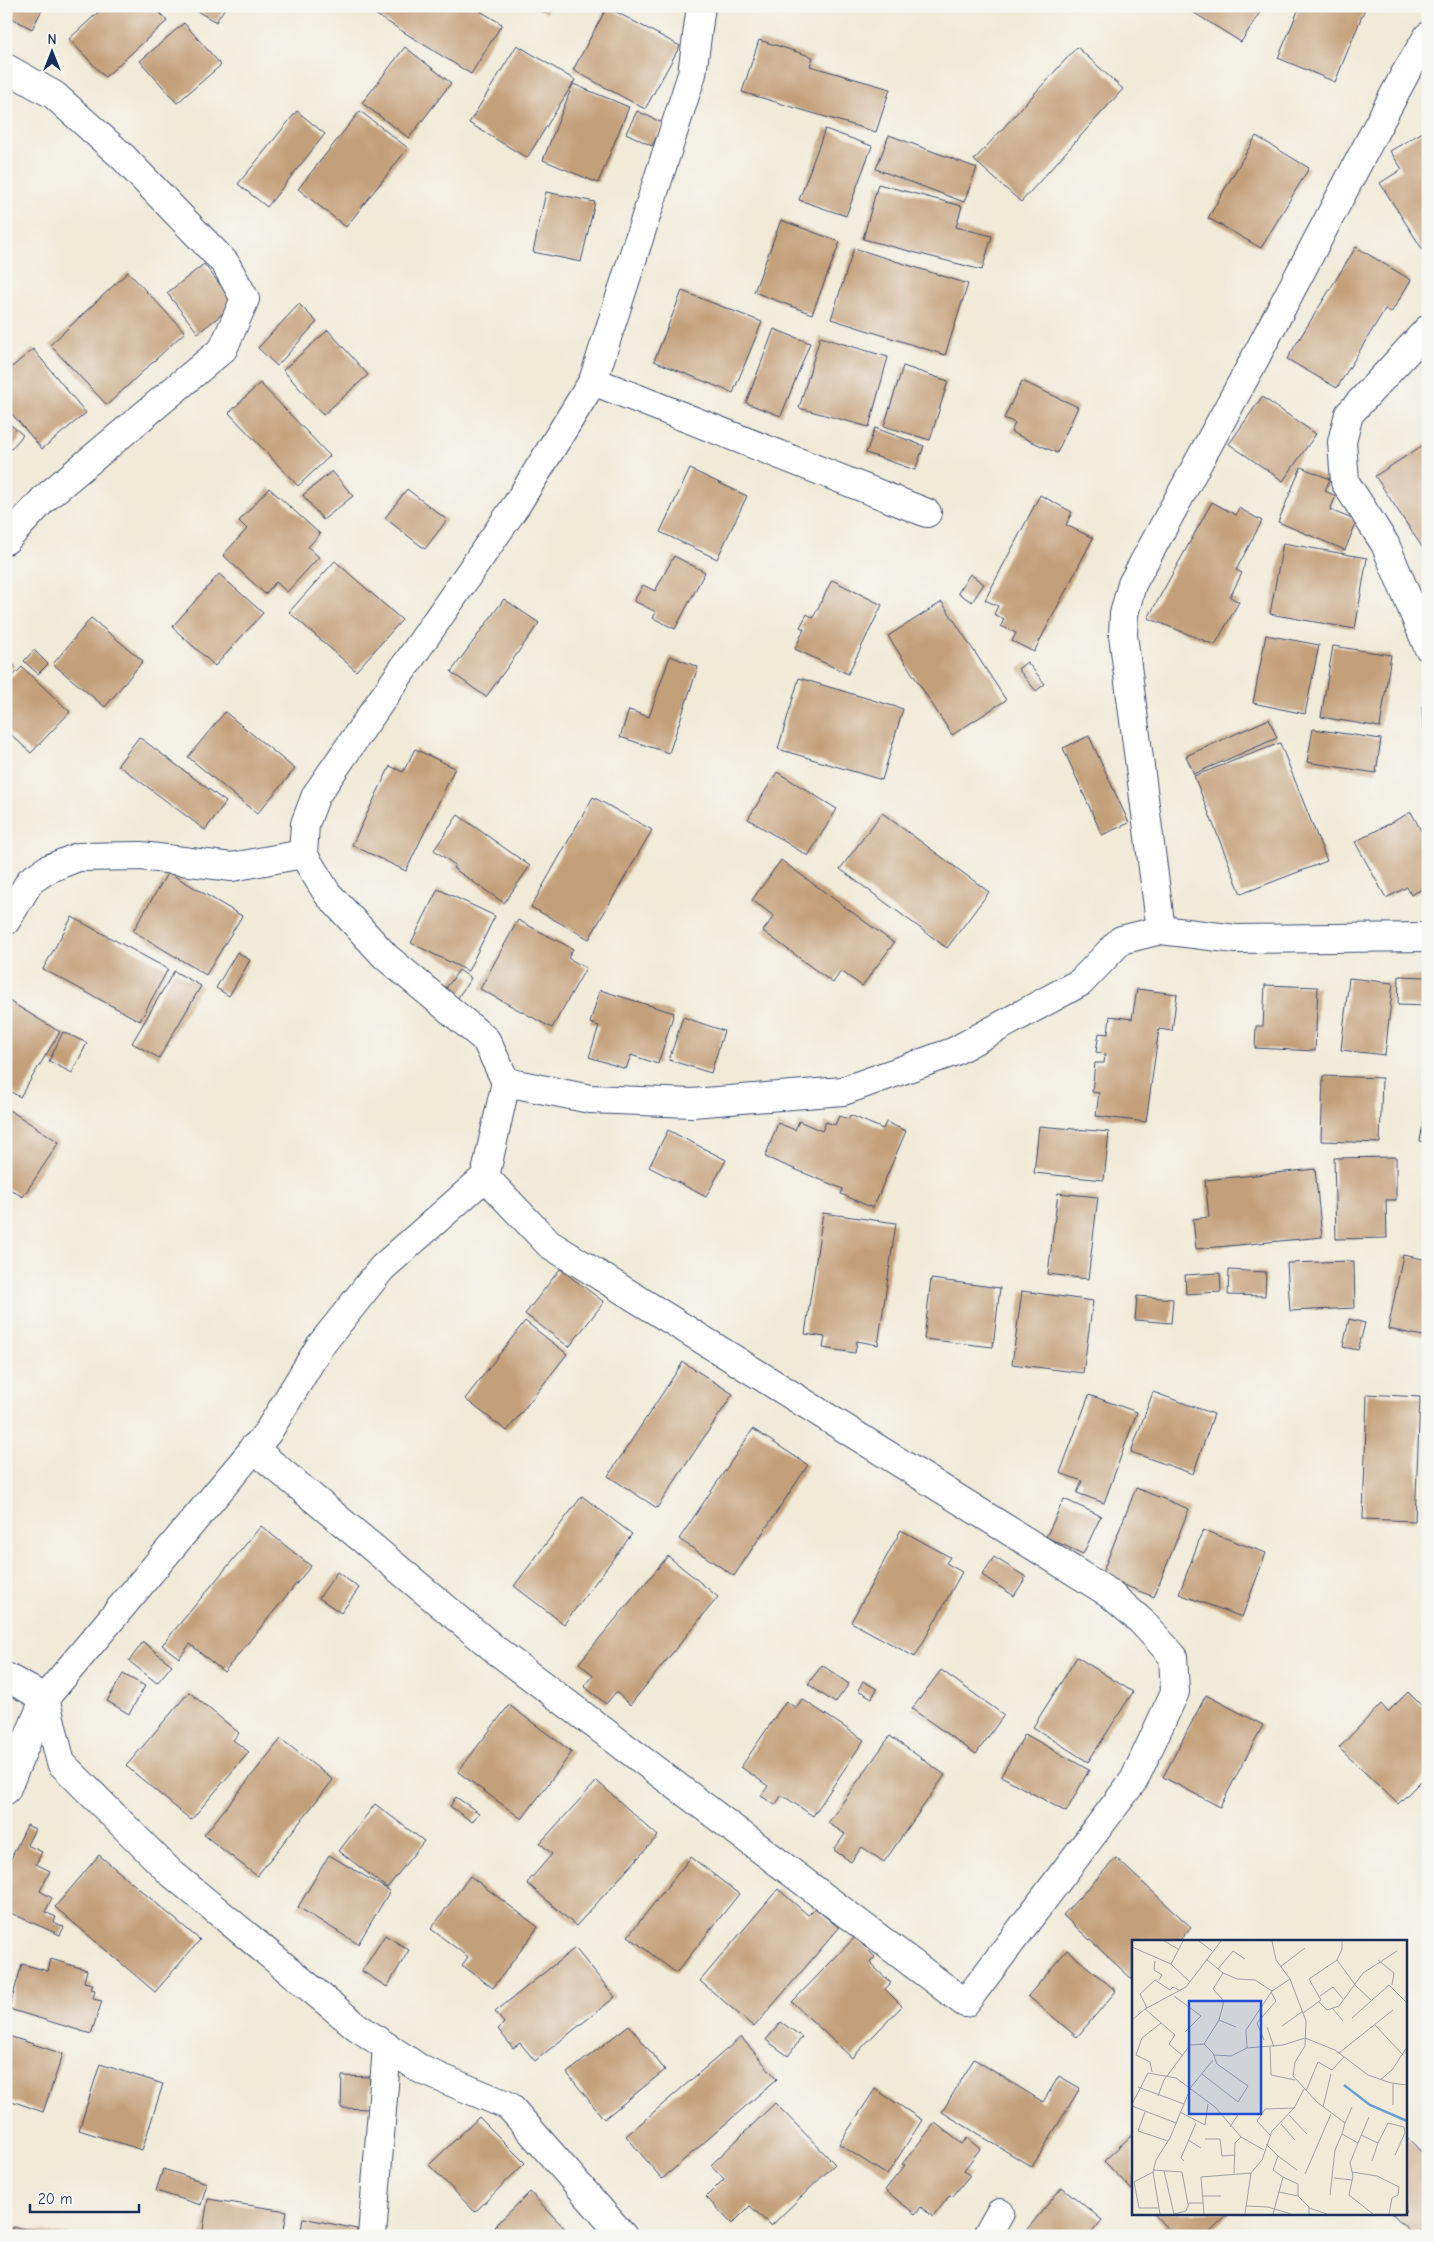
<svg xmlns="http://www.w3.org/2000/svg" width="1434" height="2242" font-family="'Comic Neue',sans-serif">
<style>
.building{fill:#c4a07a}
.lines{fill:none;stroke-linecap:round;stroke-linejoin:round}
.minor-casing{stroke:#3b4b70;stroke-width:30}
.minor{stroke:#fff;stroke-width:28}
.inset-river{fill:none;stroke:#679ed4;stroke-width:2.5}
.inset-road{fill:none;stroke:#9b9fa7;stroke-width:1}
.view{fill:#1d4ed8;fill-opacity:0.15;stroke:#1d4ed8;stroke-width:2.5}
.inset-edge{fill:none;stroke:#1b2f5e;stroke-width:2.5}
</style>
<rect width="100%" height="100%" fill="#f6f6f2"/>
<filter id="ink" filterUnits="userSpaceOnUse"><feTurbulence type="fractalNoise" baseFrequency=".02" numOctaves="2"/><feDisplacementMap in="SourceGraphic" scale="10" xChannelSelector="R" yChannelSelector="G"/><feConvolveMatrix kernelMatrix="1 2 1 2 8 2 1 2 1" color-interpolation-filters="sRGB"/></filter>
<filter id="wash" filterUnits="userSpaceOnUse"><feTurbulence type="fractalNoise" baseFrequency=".0096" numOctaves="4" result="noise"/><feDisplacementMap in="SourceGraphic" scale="20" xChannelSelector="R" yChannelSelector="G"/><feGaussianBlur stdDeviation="1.12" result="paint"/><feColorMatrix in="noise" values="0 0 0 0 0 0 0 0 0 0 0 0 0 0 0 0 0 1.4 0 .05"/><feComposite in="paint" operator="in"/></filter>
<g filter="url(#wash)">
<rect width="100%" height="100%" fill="#f0ead7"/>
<g id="blocks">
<g class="building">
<path d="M6,6H44L32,29L6,15Z"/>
<path d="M105,6H154L167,21L105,77L69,39Z"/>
<path d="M188,6H226L216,22Z"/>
<path d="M362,6H483L480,11L502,24L471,74Z"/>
<path d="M534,6H550L546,13Z"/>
<path d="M1183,6H1264L1241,42Z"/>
<path d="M1300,6H1366L1335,82L1278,58Z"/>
<path d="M607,7L680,46L645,109L573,70Z"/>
<path d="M184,23L221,65L177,103L140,61Z"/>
<path d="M759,40L813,57L810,66L890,89L876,132L742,92Z"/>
<path d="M517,45L575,80L527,158L469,123Z"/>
<path d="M405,47L451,83L409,138L362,103Z"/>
<path d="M1077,47L1123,89L1021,202L974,160Z"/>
<path d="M573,84L629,107L598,183L543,160Z"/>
<path d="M297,111L325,134L267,207L238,184Z"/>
<path d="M360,111L408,148L346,227L298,189Z"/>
<path d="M637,111L663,123L652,146L626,133Z"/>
<path d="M825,129L872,146L846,216L799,200Z"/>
<path d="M1428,129V258L1380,183L1402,169L1390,151Z"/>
<path d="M889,135L977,168L964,202L876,169Z"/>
<path d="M1256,136L1309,168L1261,248L1208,218Z"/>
<path d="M878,184L962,206L956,227L992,236L982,270L863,239Z"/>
<path d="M546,192L595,202L581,262L533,252Z"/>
<path d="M781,220L840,242L812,314L754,292Z"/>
<path d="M1356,247L1411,280L1391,313L1385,309L1337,388L1287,359Z"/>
<path d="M854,248L968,284L945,355L831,319Z"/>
<path d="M204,264L235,304L198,333L167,293Z"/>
<path d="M128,272L185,332L107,405L50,345Z"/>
<path d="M682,291L762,322L733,393L654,361Z"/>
<path d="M299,304L317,322L277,366L258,348Z"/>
<path d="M774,329L810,343L781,416L746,403Z"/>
<path d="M328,330L368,375L323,415L283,370Z"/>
<path d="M820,337L888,357L869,427L799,408Z"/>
<path d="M33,349L86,413L42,449L6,407V372Z"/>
<path d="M903,366L948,381L930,440L884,426Z"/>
<path d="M1022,381L1078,407L1057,453L1011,432L1015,423L1004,418Z"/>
<path d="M260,383L330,456L298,486L229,413Z"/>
<path d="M1262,397L1316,434L1283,481L1229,444Z"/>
<path d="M6,421L23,435L6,455Z"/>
<path d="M875,428L924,446L915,470L866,453Z"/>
<path d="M1428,442V556L1375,476Z"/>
<path d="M1301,467L1330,479L1325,491L1336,496L1330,510L1357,521L1345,550L1278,522Z"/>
<path d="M690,469L747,496L717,559L660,532Z"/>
<path d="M332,471L353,496L323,520L303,495Z"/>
<path d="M269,488L320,534L308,547L319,557L287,592L276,582L265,594L223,555L247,529L239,521Z"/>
<path d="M407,489L447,520L425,549L385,518Z"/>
<path d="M1040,495L1072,512L1066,525L1093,538L1034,652L1012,641L1016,633L1001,626L1004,619L994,614L998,606L985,600Z"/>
<path d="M1212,502L1236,515L1239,508L1262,521L1236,570L1242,573L1230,597L1239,602L1215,645L1148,618Z"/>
<path d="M1283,543L1367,558L1355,629L1270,614Z"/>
<path d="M674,556L705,572L675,629L653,618L656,612L634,601L643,585L655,591Z"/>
<path d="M335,561L402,620L356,671L289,612Z"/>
<path d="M219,574L263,613L215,666L172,627Z"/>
<path d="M970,574L984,584L972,602L958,593Z"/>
<path d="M832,580L882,605L848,674L795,649L804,629L800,627L807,614L813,618Z"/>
<path d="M504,599L539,623L486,697L451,672Z"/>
<path d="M942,602L1006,700L952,735L888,636Z"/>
<path d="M91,618L143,661L105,707L53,664Z"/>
<path d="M1266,635L1319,645L1305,714L1253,703Z"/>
<path d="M1333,646L1391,655L1380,727L1321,717Z"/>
<path d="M34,650L48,664L38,674L24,661Z"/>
<path d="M670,656L698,667L669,753L620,737L629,710L649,717Z"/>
<path d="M6,658L15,666L6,674Z"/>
<path d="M1027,662L1045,684L1036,691L1018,669Z"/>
<path d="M22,667L70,712L31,753L6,730V683Z"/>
<path d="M799,678L903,709L882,780L778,749Z"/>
<path d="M1422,707H1428V728H1423Z"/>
<path d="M225,712L295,769L257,814L188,757Z"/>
<path d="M1269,719L1277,738L1194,774L1186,756Z"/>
<path d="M1313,729L1381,739L1376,773L1307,762Z"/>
<path d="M1089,736L1129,823L1102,835L1063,748Z"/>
<path d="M139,737L226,802L205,830L118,765Z"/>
<path d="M1280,743L1327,861L1241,894L1194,776Z"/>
<path d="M415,749L455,768L406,871L352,845L390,766L403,772Z"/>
<path d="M777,772L837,809L808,856L748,819Z"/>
<path d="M593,797L652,830L589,939L531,907Z"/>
<path d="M1411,812L1428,843V886L1411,895L1407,887L1386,898L1355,842Z"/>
<path d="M882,813L989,892L947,948L840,869Z"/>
<path d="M458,815L530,866L504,903L453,868L455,865L434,850Z"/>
<path d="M781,860L894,943L862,986L841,971L833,983L763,931L774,916L752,900Z"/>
<path d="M168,872L242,916L206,975L133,931Z"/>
<path d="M438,889L495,916L468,971L411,943Z"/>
<path d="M72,917L168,969L140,1021L43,969Z"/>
<path d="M518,920L573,949L568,958L586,968L552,1028L480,989Z"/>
<path d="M237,952L250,960L229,996L216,988Z"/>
<path d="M459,970L471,978L457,999L444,991Z"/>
<path d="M174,971L201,986L159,1058L132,1043Z"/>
<path d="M1399,976L1428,977V1006L1398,1005Z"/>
<path d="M1349,978L1393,983L1385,1055L1341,1050Z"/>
<path d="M1265,985L1318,987L1315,1051L1255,1048L1256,1026H1263Z"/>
<path d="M1137,989L1177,994L1172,1031L1159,1029L1146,1122L1096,1116L1099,1093L1092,1092L1095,1063H1104L1105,1054L1096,1052L1099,1033L1108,1034L1110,1016L1132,1019Z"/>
<path d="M600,990L674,1013L658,1064L631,1055L626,1069L589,1057L599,1026L590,1023Z"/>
<path d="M9,1001L60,1032L20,1097L6,1089V1004Z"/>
<path d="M683,1017L724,1031L711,1073L669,1060Z"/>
<path d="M63,1032L87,1043L72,1073L49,1061Z"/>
<path d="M1323,1076L1382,1078L1380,1143L1321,1141Z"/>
<path d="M1427,1100H1428V1143L1420,1141Z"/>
<path d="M6,1108L59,1142L23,1197L6,1187Z"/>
<path d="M850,1115L883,1129L886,1122L906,1131L873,1208L841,1194L843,1189L765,1157L778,1123L795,1130L799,1121L822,1131L826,1122L835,1125L839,1116L849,1119Z"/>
<path d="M1039,1126L1109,1132L1104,1180L1034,1173Z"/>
<path d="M668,1130L726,1160L706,1197L649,1167Z"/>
<path d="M1396,1157V1200H1386L1387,1238L1336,1239L1334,1158Z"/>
<path d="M1315,1169L1322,1237L1196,1249L1193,1219L1209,1217L1205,1180Z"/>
<path d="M1058,1193L1098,1197L1088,1279L1048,1274Z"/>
<path d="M823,1213L896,1223L878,1345L857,1341L855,1353L823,1348L825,1337L805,1334Z"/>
<path d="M1403,1255L1428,1260V1337L1388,1329Z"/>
<path d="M1354,1261L1355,1308L1290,1311L1287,1263Z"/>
<path d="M560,1269L604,1302L569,1347L525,1314Z"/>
<path d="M1229,1270L1266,1272L1265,1296L1228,1295Z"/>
<path d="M1220,1273L1221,1292L1186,1294L1185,1275Z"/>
<path d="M931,1279L1000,1288L993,1347L924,1339Z"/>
<path d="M1022,1291L1093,1301L1083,1373L1012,1364Z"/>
<path d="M1137,1296L1173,1299L1171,1323L1135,1320Z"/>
<path d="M1349,1319L1365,1323L1358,1350L1343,1347Z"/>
<path d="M525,1321L567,1354L507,1431L465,1399Z"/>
<path d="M683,1362L733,1394L657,1508L608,1476Z"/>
<path d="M1153,1392L1214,1414L1193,1474L1131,1452Z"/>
<path d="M1367,1394L1420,1397L1415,1521L1363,1519Z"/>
<path d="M1089,1395L1137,1412L1104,1503L1077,1493L1082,1481L1060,1473Z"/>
<path d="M753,1429L808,1465L734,1576L679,1539Z"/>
<path d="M1136,1488L1189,1509L1154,1597L1101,1576Z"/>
<path d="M582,1496L632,1534L564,1624L514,1586Z"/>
<path d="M1064,1499L1101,1516L1083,1554L1046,1537Z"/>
<path d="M261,1526L311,1566L224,1672L190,1644L179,1658L162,1645Z"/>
<path d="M901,1530L950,1557L946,1563L962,1572L915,1657L851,1622Z"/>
<path d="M1203,1530L1266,1553L1242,1617L1179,1594Z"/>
<path d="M668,1556L718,1597L630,1705L616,1692L606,1704L584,1686L593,1675L579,1663Z"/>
<path d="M994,1557L1026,1577L1014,1596L982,1575Z"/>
<path d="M337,1572L359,1588L341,1613L319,1598Z"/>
<path d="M143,1642L172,1665L157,1683L129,1661Z"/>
<path d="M1077,1657L1133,1692L1088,1762L1033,1727Z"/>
<path d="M822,1665L849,1684L835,1703L808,1684Z"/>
<path d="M941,1670L1004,1715L976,1754L912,1709Z"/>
<path d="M123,1674L145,1686L129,1714L107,1701Z"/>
<path d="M863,1681L877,1689L872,1698L858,1690Z"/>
<path d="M189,1692L239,1733L233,1740L249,1752L191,1820L126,1766Z"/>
<path d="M1408,1692L1428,1712V1774L1398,1804L1339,1748L1381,1704L1388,1712Z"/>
<path d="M1206,1695L1263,1725L1220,1807L1163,1777Z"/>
<path d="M802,1699L864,1740L813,1816L782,1795L775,1805L761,1796L768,1786L741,1767L786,1701L796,1708Z"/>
<path d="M509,1705L572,1752L522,1819L458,1772Z"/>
<path d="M6,1727L13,1732L6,1743Z"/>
<path d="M1025,1734L1089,1770L1066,1812L1001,1776Z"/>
<path d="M890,1736L945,1775L884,1862L862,1847L851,1862L834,1850L845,1834L828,1823Z"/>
<path d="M281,1739L333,1780L257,1876L204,1835Z"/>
<path d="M597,1781L658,1836L576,1926L527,1883L552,1854L540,1843Z"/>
<path d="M456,1797L479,1813L472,1822L450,1806Z"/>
<path d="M375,1804L424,1841L387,1888L339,1851Z"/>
<path d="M27,1825L35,1829L27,1845L42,1852L36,1864L50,1871L40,1891L52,1898L45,1912L56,1917L54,1922L64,1927L60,1935L6,1911V1869Z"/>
<path d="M99,1855L200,1940L155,1992L55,1907Z"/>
<path d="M329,1855L390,1891L358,1944L298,1907Z"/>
<path d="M691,1857L739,1894L676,1973L628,1936Z"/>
<path d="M1116,1858L1191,1927L1179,1941H1133V1980L1063,1915Z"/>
<path d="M470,1876L538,1927L493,1988L462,1965L468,1957L431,1929Z"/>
<path d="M778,1889L808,1915L815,1908L839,1928L754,2027L700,1981Z"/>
<path d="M385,1935L409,1950L387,1987L362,1971Z"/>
<path d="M855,1937L875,1957L870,1963L891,1983L885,1989L902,2006L852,2058L792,2002Z"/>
<path d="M575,1948L615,1997L535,2061L520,2043L513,2048L498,2029L504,2023L495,2012Z"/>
<path d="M1067,1950L1116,1991L1077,2037L1028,1996Z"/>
<path d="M51,1959L87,1970L84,1982L93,1984L91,1989L95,1990L93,1999L102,2001L91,2034L9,2009L22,1964L48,1971Z"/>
<path d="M781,2022L802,2037L788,2056L766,2040Z"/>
<path d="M629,2025L665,2070L604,2119L567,2073Z"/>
<path d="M6,2035L63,2054L43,2112L9,2100L6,2108Z"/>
<path d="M741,2037L777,2079L662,2179L626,2136Z"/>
<path d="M974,2059L1043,2102L1059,2076L1080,2088L1032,2167L942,2112Z"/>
<path d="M100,2064L163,2084L142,2150L79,2130Z"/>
<path d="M342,2076L370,2077L369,2109L341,2108Z"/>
<path d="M875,2089L922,2120L887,2175L839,2144Z"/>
<path d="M775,2103L835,2164L771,2226L750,2206L732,2224L706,2197L724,2179L711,2165Z"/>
<path d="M479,2117L525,2163L475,2212L429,2165Z"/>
<path d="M935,2123L962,2144L967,2138L980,2149L964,2170L970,2175L952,2197L950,2195L933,2217L921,2207L915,2214L885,2190L905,2165L902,2164Z"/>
<path d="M1133,2134V2191L1104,2161Z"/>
<path d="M1405,2135L1428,2159V2223L1414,2236L1392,2213H1405Z"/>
<path d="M163,2169L207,2183L201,2205L156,2191Z"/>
<path d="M1062,2187L1102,2220L1089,2236H1026L1024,2233Z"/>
<path d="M530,2192L572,2236H502L494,2227Z"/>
<path d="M208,2199L287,2211L283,2236H202Z"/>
<path d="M1153,2213H1230L1206,2236H1174Z"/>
<path d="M303,2218L357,2229L356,2236H300Z"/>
<path d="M13,2227L68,2235L67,2236H12Z"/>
</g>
</g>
</g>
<g filter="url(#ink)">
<use href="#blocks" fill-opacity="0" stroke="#3b4b70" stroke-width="1"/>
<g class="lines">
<defs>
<g id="minor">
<path d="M6,68L54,95L123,157L225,263L245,299L223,349L44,499L6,540"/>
<path d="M1428,329L1349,414L1342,442L1345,482L1385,544L1428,647"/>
<path d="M593,381L927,513"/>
<path d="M6,921L30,881L48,869L78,857L141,856L232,867L303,854"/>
<path d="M1161,930L1123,635L1124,614L1132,584L1251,366L1405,74L1428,36"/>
<path d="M506,1082L590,1099L692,1103L843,1091L953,1052L1081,982L1121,940L1161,930L1236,939L1428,937"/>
<path d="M253,1448L497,1651L965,2003L1134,1780L1175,1692L1173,1656L1141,1621L1109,1593L549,1244L485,1177L506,1082L486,1040L386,957L327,893L303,854L305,824L316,795L517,504L593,381L692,74L701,6"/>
<path d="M6,1677L45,1698L61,1763L170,1872L356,2026L422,2070L509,2106L623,2236"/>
<path d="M6,1790L45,1698L268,1432L320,1346L382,1268L485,1177"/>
<path d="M372,2236L387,2047"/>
<path d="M987,2236L1000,2213"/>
</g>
</defs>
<use href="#minor" class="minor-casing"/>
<use href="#minor" class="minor"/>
</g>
</g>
<g transform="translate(1132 1940)">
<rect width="275" height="275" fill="#f0ead7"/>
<path class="inset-river" d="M212,145L238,165L275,181"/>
<path class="inset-road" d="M32,1L46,9M67,1L80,11M140,1L144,20L158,39L174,81L173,106L163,122L161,136L185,162L213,183L210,194L226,203L218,223L221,236L217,255L241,274M0,7L39,24L58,42M205,20L224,46L240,61M246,20L262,33L260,45M23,21L22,30L30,35L27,40M39,24L51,1M148,27L173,8M86,29L101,11L113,19M91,33L105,39L123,40L140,51L158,39M42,56L69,76L53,92M188,56L201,47L211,59M187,62L195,70L207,66L231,33L265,11M15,68L8,54L23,40L38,50L41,47L49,51M13,69L43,95L37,104L51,116M201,69L211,81M171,73L189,60L177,39L205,20L210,9V1M220,78L257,45L275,63M0,80L13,69L54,47L89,1M87,80L104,87M243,85L271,115M150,86L171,71M135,87L142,107M132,100L125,83L144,61L139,52M138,107L139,135L163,140M115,108L114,90L140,51M207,113L261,70M82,115L99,116L115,108L151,105L173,98L203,110L236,135L259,143L275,145M20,132L18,122L4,115L10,98L29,83M70,134L106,162L116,146L85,124L81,113L72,104L87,80L92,61L81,49L91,33L74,19M248,140L260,130L275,107M6,147L52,164M174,151L186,122L200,130L212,117M26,156L32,140L58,105L72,104M0,164L16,133L44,138L83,167L109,197L132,210M261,165V144M0,166L44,183M191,167L199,134M13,172L6,191L36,201M48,172L73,185L76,164M157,175L175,194M213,183L220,167M149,184L163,200M98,187L107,173M138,195L125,181L133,169L162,168M229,195L246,203L240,221M73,199H88L90,216L103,215M56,200L69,208M226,203L237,177M246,203L256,183L272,187L273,193L263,215M134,204L146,216L141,230L151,237L141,274M146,216L165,230M52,221L49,218L64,183M21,230L50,232L56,264M32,231L42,274L54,271L57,263H71M220,232L245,236L267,247L266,255L260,258L257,274M102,233L103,203L109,197M173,234L199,174M151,237L166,244V256L177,267V274M202,238L220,240M2,242L7,268H27M2,242L21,232M147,252L166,256M198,255L203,210L210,194M70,256H89M114,266L136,267L159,274M177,268L195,274M28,274L21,232L24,220L38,198L59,147L81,120M72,274L69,237L119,233M113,274L119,233L130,220L140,191L162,168L172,149"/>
<path class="view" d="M57,61H129V174H57Z"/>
<rect width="275" height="275" class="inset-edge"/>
</g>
<rect width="1434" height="2242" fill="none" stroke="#f6f6f2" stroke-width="25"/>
<g transform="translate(52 52)" stroke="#f6f6f2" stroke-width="4" paint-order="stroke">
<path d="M0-4L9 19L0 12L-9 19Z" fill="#1b2f5e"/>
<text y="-8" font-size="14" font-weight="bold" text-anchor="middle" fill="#1b2f5e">N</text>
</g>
<path d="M30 2204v8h109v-8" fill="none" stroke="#1b2f5e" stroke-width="2.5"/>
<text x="38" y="2204" font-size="15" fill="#1b2f5e" stroke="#f6f6f2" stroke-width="4" paint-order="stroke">20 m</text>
</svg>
